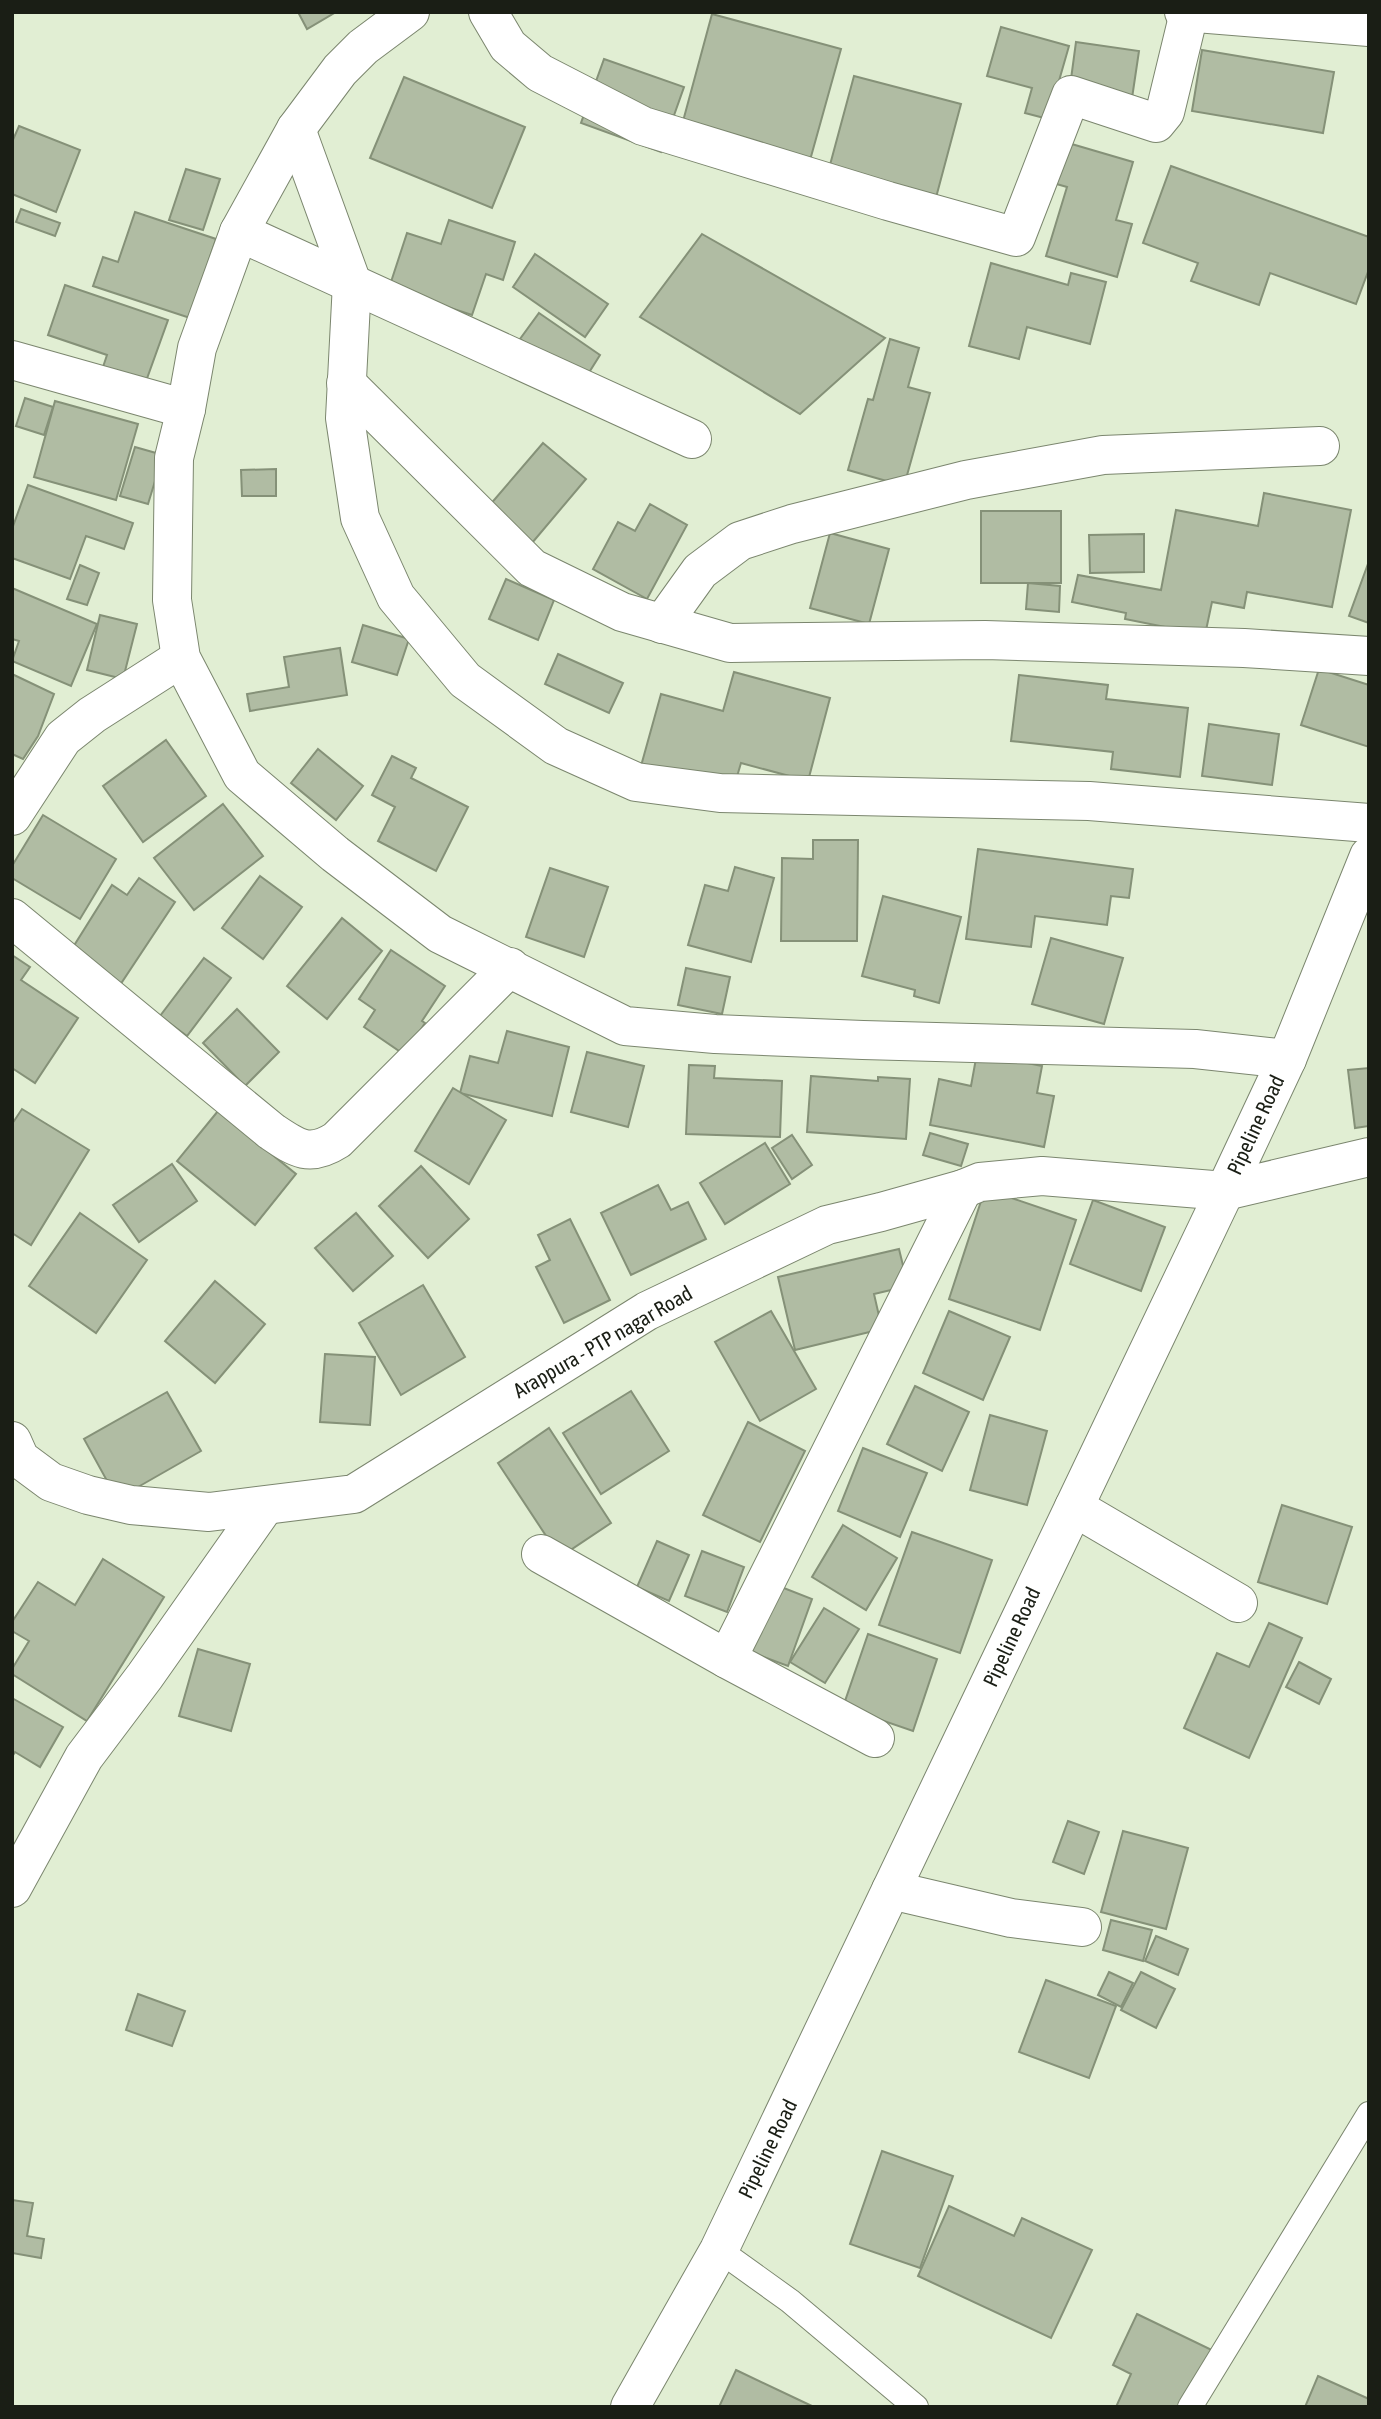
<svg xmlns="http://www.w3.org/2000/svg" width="1381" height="2419" font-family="'Asap Condensed',sans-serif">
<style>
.building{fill:#b0bca3;stroke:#859178;stroke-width:2}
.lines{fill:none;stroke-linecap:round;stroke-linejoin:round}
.lane-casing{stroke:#7b866e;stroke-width:26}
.street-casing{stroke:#7b866e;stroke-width:40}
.secondary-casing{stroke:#7b866e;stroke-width:40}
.lane{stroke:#fff;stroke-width:24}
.street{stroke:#fff;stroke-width:38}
.secondary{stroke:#fff;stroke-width:38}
.labels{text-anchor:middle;stroke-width:5;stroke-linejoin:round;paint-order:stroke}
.street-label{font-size:21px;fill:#1a1e15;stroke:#fff}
</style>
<rect width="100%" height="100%" fill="#e1eed3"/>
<g class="building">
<path d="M298,12H336L307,29Z"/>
<path d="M712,14L841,49L807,171L679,136Z"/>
<path d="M1001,27L1069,46L1048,119L1025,113L1032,88L987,76Z"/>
<path d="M1076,42L1139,51L1128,125L1066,116Z"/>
<path d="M1202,50L1334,72L1323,133L1192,111Z"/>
<path d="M604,59L684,87L661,152L581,123Z"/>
<path d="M854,76L961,104L934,205L827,176Z"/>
<path d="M404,77L525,127L492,208L370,158Z"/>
<path d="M19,126L80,150L56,212L12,194V142Z"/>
<path d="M1058,140L1133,162L1116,220L1132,224L1117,277L1046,256L1067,187L1046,181Z"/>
<path d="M1171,166L1369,237V269L1356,304L1270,273L1259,305L1191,281L1198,263L1143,243Z"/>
<path d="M186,169L220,179L203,230L169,220Z"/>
<path d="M21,209L60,223L55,236L16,222Z"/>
<path d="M135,212L216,239L190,318L93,286L103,257L118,262Z"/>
<path d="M449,220L515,242L503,280L486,274L472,315L389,288L407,233L441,244Z"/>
<path d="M702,234L885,338L800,414L640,317Z"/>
<path d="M535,254L608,304L585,337L513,287Z"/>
<path d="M991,263L1068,285L1071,273L1106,282L1090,344L1027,327L1019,359L969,346Z"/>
<path d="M65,285L168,320L145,384L102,370L107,355L48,335Z"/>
<path d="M539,313L600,355L583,382L520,339Z"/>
<path d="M890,339L919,348L908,387L930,393L904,486L848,470L868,399L873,400Z"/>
<path d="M25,398L53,407L44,435L16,426Z"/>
<path d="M55,401L138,424L116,500L34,477Z"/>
<path d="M543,443L586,479L532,543L489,506Z"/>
<path d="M135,447L163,455L148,504L120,496Z"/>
<path d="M276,469V496H242L241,470Z"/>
<path d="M28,485L133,523L124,549L86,536L70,579L12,558V529Z"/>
<path d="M1264,493L1351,510L1332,607L1247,592L1244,608L1212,602L1205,635L1125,619L1126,613L1072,602L1078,575L1161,590L1176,510L1258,526Z"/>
<path d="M650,504L687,525L647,599L593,569L618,522L635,531Z"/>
<rect x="981" y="511" width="80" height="72"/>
<path d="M830,533L889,549L869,624L810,608Z"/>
<path d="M1144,534V572L1090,573L1089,535Z"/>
<path d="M1369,561V623L1349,616Z"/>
<path d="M80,565L99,573L87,605L67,599Z"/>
<path d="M506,579L554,600L538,640L489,619Z"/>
<path d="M1028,583L1060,586L1059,612L1026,609Z"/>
<path d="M12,588L97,624L71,686L12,661L19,641L12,639Z"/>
<path d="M100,615L137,624L123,679L87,670Z"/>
<path d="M363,625L409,639L397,675L352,662Z"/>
<path d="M340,648L347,695L250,711L247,694L289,687L284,657Z"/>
<path d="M558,654L623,683L609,713L545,684Z"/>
<path d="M1319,669L1369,685V747L1301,725Z"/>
<path d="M734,672L830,698L808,781L741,763L733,790L641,766L661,694L723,711Z"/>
<path d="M12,674L54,694L38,736L23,759L12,754Z"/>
<path d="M1019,675L1108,685L1106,699L1188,708L1180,777L1111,769L1113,752L1011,741Z"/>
<path d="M1209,724L1279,734L1272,785L1202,776Z"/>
<path d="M166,740L206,796L143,842L103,786Z"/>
<path d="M318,749L363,786L336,820L291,783Z"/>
<path d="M392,756L416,768L411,778L468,807L436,871L378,841L395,807L372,795Z"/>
<path d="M223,804L263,856L194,910L154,858Z"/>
<path d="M43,815L116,859L80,919L12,878V866Z"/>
<path d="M813,840H858L857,941H781L782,858L813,859Z"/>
<path d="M978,849L1133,869L1129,898L1111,896L1107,925L1035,916L1031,947L966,939Z"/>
<path d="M735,867L774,878L751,962L688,945L705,885L728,891Z"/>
<path d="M550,868L608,887L584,957L526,937Z"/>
<path d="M260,876L302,907L263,959L222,928Z"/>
<path d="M139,878L175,902L120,985L70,952L112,885L127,895Z"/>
<path d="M883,896L961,917L939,1003L914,996L915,990L862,976Z"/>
<path d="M342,918L382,951L327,1019L287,986Z"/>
<path d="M1051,938L1123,958L1104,1024L1032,1004Z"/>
<path d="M391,950L445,986L422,1021L425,1023L405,1055L364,1027L375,1010L359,999Z"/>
<path d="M12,955L30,967L21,980L78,1018L35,1083L12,1068Z"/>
<path d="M204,958L231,978L187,1036L160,1016Z"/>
<path d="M686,968L730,977L722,1014L678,1005Z"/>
<path d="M237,1009L279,1052L245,1086L203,1043Z"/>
<path d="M507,1031L569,1047L552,1116L460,1093L470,1056L498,1063Z"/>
<path d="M587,1052L644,1066L628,1127L571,1112Z"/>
<path d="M977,1053L1042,1066L1037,1093L1054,1096L1044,1147L930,1125L939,1079L971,1086Z"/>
<path d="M689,1065L715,1066L714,1078L782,1081L780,1137L686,1134Z"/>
<path d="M1369,1068V1126L1355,1128L1348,1070Z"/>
<path d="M811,1076L878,1081V1077L910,1079L906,1139L807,1132Z"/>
<path d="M453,1088L506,1120L469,1184L415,1151Z"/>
<path d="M22,1109L89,1150L31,1245L12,1233V1124Z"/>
<path d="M218,1111L296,1174L255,1225L177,1161Z"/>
<path d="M930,1133L968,1144L961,1166L923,1155Z"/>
<path d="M792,1135L812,1165L792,1179L772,1148Z"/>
<path d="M765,1143L790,1184L725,1224L700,1183Z"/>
<path d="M172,1164L197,1201L139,1242L113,1205Z"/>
<path d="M421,1166L469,1219L428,1258L379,1206Z"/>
<path d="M658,1185L671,1210L688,1202L706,1239L631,1275L601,1213Z"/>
<path d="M985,1189L1076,1220L1040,1330L949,1299Z"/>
<path d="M1093,1200L1165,1227L1141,1291L1070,1264Z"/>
<path d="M80,1213L147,1260L96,1333L29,1286Z"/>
<path d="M356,1213L393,1256L353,1291L315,1248Z"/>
<path d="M570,1219L610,1300L564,1323L536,1267L550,1260L538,1235Z"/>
<path d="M899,1249L908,1286L874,1294L882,1329L795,1350L778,1277Z"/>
<path d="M215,1281L265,1324L215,1383L165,1341Z"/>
<path d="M423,1285L465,1357L401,1395L359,1323Z"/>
<path d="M771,1311L816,1389L760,1421L715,1342Z"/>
<path d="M949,1311L1010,1337L983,1400L923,1373Z"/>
<path d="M325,1354L375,1357L370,1425L320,1422Z"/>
<path d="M915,1386L969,1412L942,1471L887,1444Z"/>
<path d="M631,1391L669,1451L601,1494L563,1433Z"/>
<path d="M167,1392L201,1451L117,1499L84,1439Z"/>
<path d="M990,1415L1047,1431L1027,1505L970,1490Z"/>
<path d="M748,1422L805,1451L760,1542L703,1515Z"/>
<path d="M549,1428L611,1523L560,1557L498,1463Z"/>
<path d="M863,1448L927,1473L900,1537L838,1511Z"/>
<path d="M1282,1505L1352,1527L1327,1604L1258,1582Z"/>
<path d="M843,1525L897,1558L866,1610L812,1577Z"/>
<path d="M912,1532L992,1560L960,1653L879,1625Z"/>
<path d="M657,1541L689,1555L669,1601L637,1587Z"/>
<path d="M702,1551L744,1567L727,1612L685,1596Z"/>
<path d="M103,1559L164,1597L87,1721L12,1674V1669L29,1641L12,1631V1622L38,1582L75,1605Z"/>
<path d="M771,1583L812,1599L788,1666L742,1649Z"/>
<path d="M824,1608L859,1629L825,1683L790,1662Z"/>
<path d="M1269,1623L1302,1638L1249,1758L1184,1728L1217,1653L1249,1667Z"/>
<path d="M868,1634L937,1659L913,1731L843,1707Z"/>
<path d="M198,1649L250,1664L231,1731L179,1716Z"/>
<path d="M1299,1662L1331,1679L1319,1704L1286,1687Z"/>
<path d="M12,1698L63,1727L40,1767L15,1752L12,1757Z"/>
<path d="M1068,1821L1099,1832L1084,1874L1053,1862Z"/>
<path d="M1123,1831L1188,1848L1166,1929L1101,1912Z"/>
<path d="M1111,1920L1152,1930L1143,1961L1103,1950Z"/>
<path d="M1156,1936L1188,1949L1178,1975L1145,1961Z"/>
<path d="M1109,1972L1133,1983L1121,2007L1098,1995Z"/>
<path d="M1141,1972L1175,1989L1156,2028L1121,2010Z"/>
<path d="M1046,1980L1116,2006L1089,2078L1019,2052Z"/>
<path d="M138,1994L185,2011L172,2046L126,2030Z"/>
<path d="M882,2151L953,2176L920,2268L850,2244Z"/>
<path d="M12,2200L33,2203L27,2236L44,2239L41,2258L12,2253Z"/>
<path d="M949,2206L1014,2236L1022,2218L1092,2250L1051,2338L918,2276Z"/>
<path d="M1137,2314L1218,2353L1196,2407H1116L1131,2374L1113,2365Z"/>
<path d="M736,2370L814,2407H719Z"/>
<path d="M1318,2376L1369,2399V2407H1305Z"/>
</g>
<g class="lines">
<defs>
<g id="lane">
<path d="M719,2250L790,2301L916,2407"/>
<path d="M1190,2407L1369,2114"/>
</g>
<g id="street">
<path d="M410,12L363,47L340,70L296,129L239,232L197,348L186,409L174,458L172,600L181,658L242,775L335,854L440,934L625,1026L715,1034L863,1040L1195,1049L1287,1059"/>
<path d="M488,12L508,46L540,73L643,126L888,201L1016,237L1071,95L1156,123L1165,112L1189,13"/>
<path d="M1184,12L1369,27"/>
<path d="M296,129L352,283L345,418L360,518L396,597L465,680L556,746L636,782L720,793L1089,801L1369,823"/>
<path d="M239,232L692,439"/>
<path d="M12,360L186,409"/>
<path d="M346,383L532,568L622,612L730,643L985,640L1244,648L1369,656"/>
<path d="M662,624L700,571L740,541L792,524L966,480L1103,455L1320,446"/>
<path d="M12,816L63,738L92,715L181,658"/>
<path d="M12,918L271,1131C296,1148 309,1158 337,1140L510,967"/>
<path d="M1225,1191L1287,1059L1369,856"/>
<path d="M1074,1507L1238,1603"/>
<path d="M541,1554L727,1659L875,1738"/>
<path d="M727,1659L963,1189"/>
<path d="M12,1888L84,1757L145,1676L264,1507"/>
<path d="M891,1890L1011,1918L1082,1927"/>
</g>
<g id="secondary">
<path d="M12,1441L20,1459L51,1482L88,1495L131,1505L209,1512L354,1494L647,1311L827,1225L881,1212L963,1189L980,1182L1042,1176L1225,1191L1369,1157"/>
<path d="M630,2407L719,2250L1225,1191"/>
</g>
</defs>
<use href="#lane" class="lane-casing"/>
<use href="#street" class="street-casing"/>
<use href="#secondary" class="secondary-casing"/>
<use href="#lane" class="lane"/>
<use href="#street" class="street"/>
<use href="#secondary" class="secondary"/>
</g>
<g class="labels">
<g class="street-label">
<text transform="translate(1256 1125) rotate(-65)" y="7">Pipeline Road</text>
<text transform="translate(603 1342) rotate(-30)" y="7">Arappura - PTP nagar Road</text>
<text transform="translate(1012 1637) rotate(-65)" y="7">Pipeline Road</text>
<text transform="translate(768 2149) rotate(-64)" y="7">Pipeline Road</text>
</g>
</g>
<rect width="1381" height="2419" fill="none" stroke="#1a1e15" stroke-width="28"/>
</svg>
